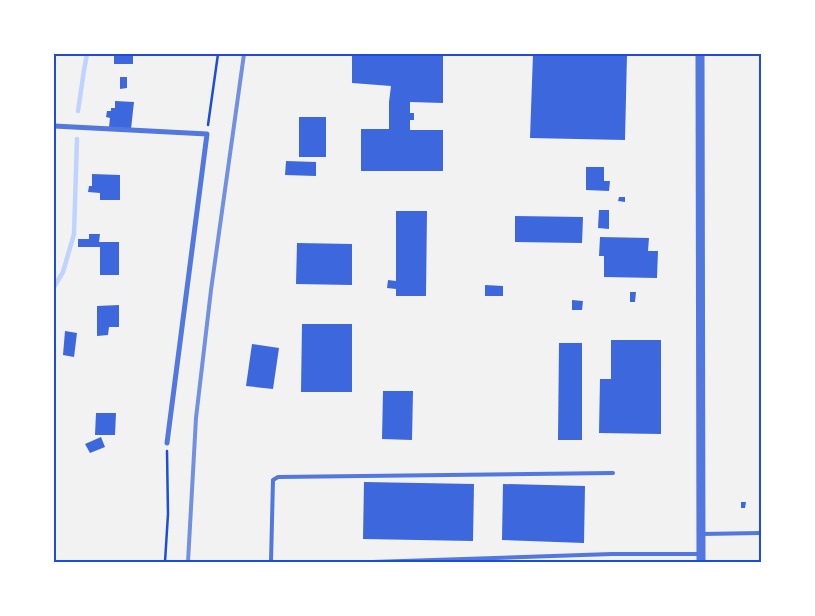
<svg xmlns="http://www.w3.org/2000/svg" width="815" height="616" font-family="'Varela Round',sans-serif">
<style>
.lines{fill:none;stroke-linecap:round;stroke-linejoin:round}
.stream{stroke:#bfd3fe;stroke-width:4.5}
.building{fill:#3d67dc}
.path{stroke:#1d4ed8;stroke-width:2.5}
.service{stroke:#5277de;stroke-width:4}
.minor{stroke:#5277de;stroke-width:5}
.tertiary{stroke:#5277de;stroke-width:9}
.rail{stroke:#7290e2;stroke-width:4}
.neatline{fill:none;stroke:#1d4ed8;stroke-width:2}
</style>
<rect width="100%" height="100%" fill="#f2f2f2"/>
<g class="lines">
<g class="stream">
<path d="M78,111L84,70L87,54"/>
<path d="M54,287L63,272L74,234L77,139"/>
</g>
</g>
<g class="building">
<rect x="114" y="54" width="19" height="10"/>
<path d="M352,54H443V103L410,102V113H414V120H410V130H443V171H361V129H389V102L391,86L352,83Z"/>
<path d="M533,54H627L625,140L530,138Z"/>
<path d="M120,77H127V88L120,89Z"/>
<path d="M115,101L134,102L131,129L109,127L110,118L106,117L107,111H111V108H115Z"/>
<rect x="299" y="117" width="27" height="40"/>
<path d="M286,161L316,162V176L285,175Z"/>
<path d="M586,167H604V181H610L609,191L586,190Z"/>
<path d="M92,174L120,175V200H100V193L88,192L89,186H92Z"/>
<path d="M619,197H625V202L618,201Z"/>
<path d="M599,210H609V229L598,228Z"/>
<path d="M396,211H427L426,296H396V289L387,288L388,280L396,281Z"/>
<path d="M515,216L583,217L582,243L515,242Z"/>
<path d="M89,234H100L99,242H119V275H100V247H78V239H89Z"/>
<path d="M600,237L649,238L648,251H658L657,278L604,277V256H599Z"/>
<path d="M297,243L352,244V285L296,284Z"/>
<path d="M485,285L503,286V296H485Z"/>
<path d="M630,292H636L635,302H630Z"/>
<path d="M572,300L583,301L582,310H572Z"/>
<path d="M119,305V327H109L108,335L97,336V306Z"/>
<path d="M302,324H352V392H301Z"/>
<path d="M65,331L77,333L74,357L63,355Z"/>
<path d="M611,340H661V434L599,433L600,379H611Z"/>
<path d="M559,343H582V440H558Z"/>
<path d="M252,344L279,348L273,389L246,386Z"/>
<path d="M383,391H413L412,440L382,439Z"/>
<path d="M96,413H116L115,435H95Z"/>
<path d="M101,437L105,447L90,453L85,444Z"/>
<path d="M364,482L474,484L473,541L363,539Z"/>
<path d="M503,484L585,486L584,543L502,540Z"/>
<path d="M741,502H746L745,508H741Z"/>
</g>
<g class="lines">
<g class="path">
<path d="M208,125L218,54"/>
<path d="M165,562L168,514L167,451"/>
</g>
<g class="service">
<path d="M701,534L761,533"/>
<path d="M271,562L273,480L278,477L613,473"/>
<path d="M372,562L612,554H701"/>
</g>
<path class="minor" d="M54,126L207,134L167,443"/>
<path class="tertiary" d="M700,54L701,562"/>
<path class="rail" d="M188,562L196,418L211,290L244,54"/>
</g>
<rect width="815" height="616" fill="none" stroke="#ffffff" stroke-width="110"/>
<rect x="55" y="55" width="705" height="506" class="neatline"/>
</svg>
